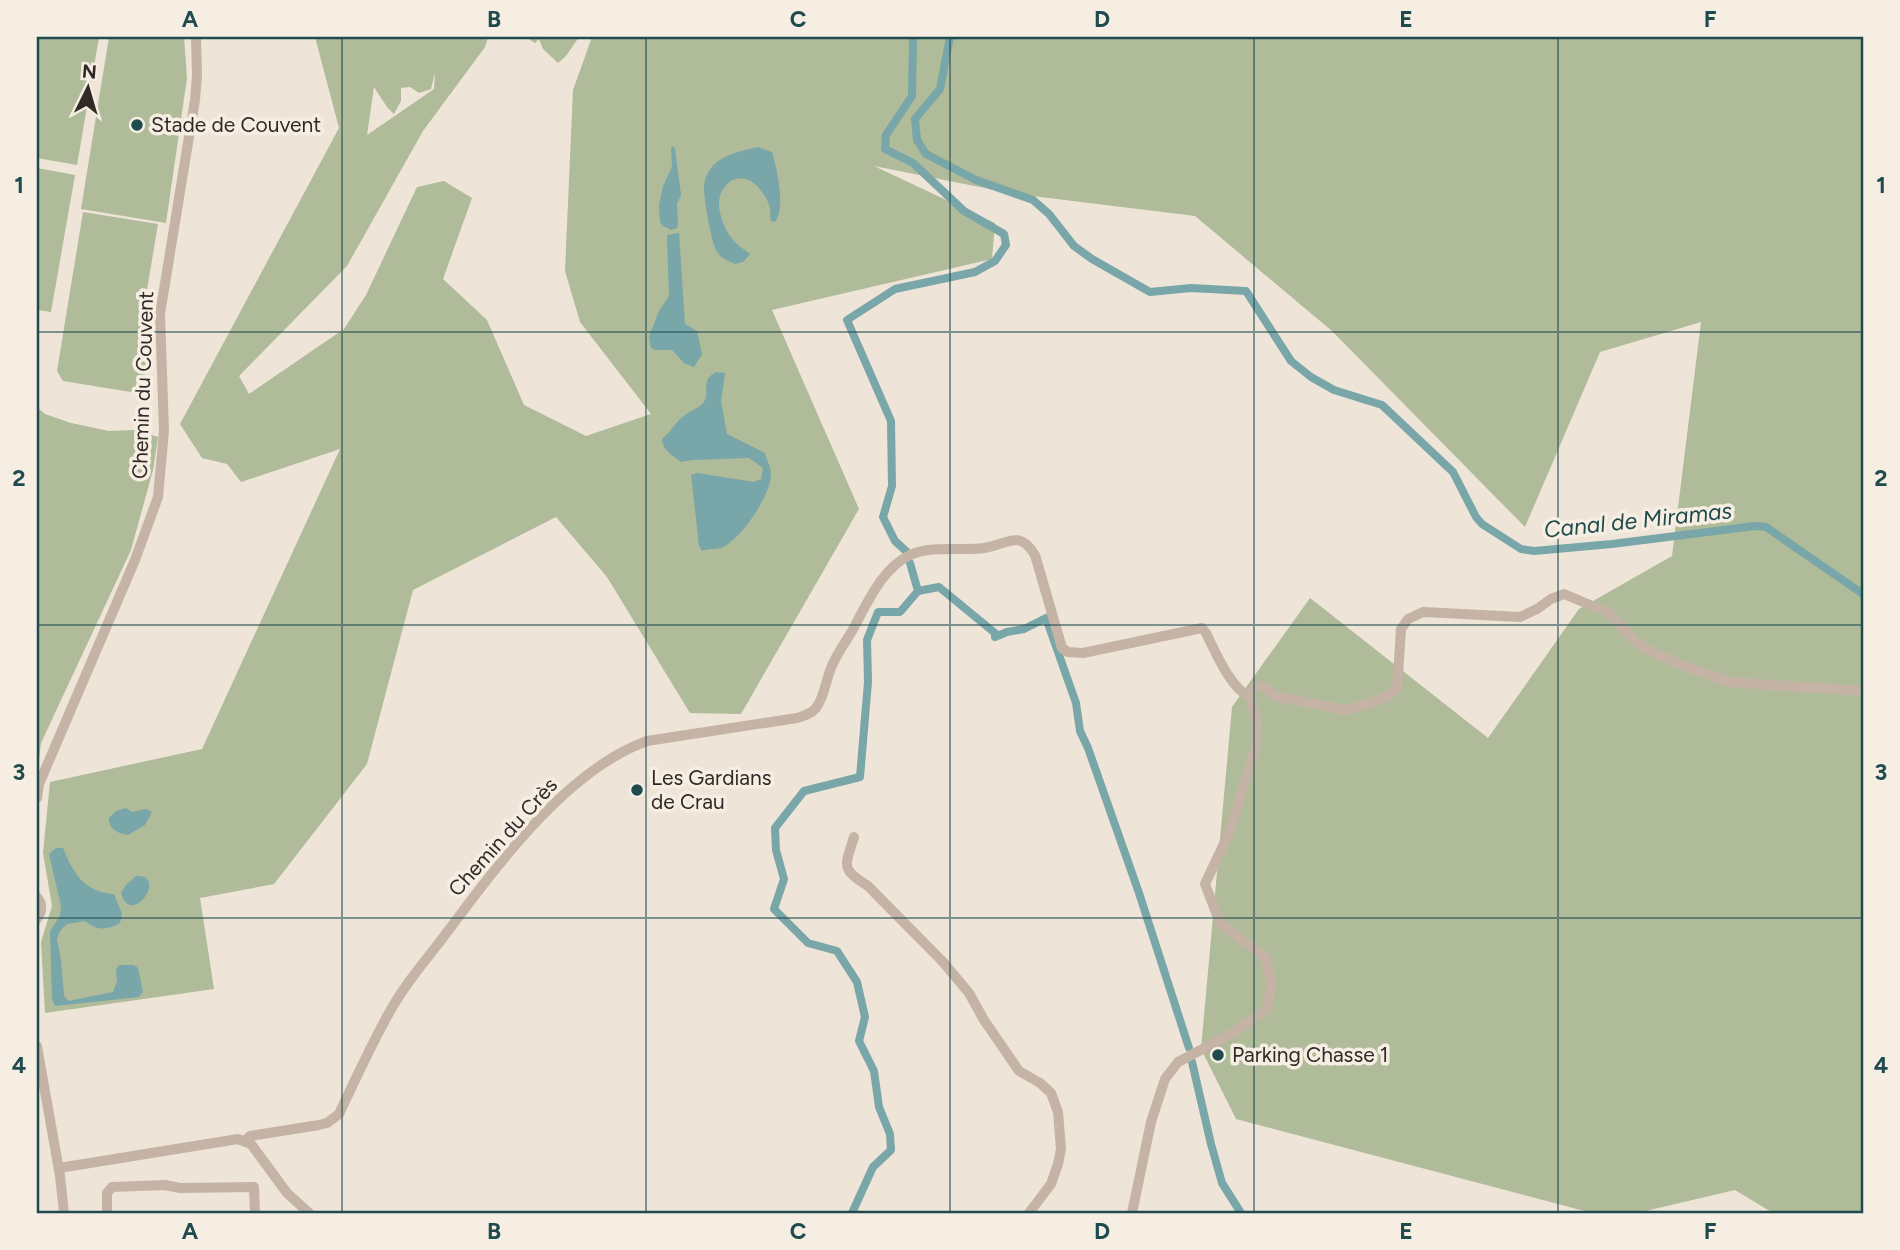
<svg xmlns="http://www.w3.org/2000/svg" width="1900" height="1250" font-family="Figtree,sans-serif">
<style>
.green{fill:#afbb99;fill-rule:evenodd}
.water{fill:#79a6a8}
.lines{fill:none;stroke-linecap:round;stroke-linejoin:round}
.canal{stroke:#79a6a8;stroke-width:8}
.minor{stroke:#c5b4a5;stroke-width:10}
.grid{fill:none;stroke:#1f4b4f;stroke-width:2;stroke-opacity:0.55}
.poi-dot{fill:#1f4b4f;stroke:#f6eee3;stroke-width:2.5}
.labels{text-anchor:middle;stroke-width:7;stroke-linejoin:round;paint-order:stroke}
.poi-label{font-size:21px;fill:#312926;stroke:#f6eee3;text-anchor:start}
.street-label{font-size:21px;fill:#312926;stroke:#f6eee3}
.water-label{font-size:23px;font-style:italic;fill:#1f4b4f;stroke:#f6eee3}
.neatline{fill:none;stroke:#1f4b4f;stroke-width:2.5}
.grid-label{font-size:23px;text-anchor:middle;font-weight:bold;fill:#1f4b4f}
</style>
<rect width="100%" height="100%" fill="#eee4d8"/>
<g class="green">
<path d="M37,37H99L77,165L37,158Z"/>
<path d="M109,37H184L187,78L166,223L81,209Z"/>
<path d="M315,37H488L485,47L423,131L347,266L239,376L249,394L344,329L366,295L417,187L444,181L472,198L443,279L487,320L524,405L586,436L651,414L580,322L565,271L573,90L592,37H1863V1213H1773L1735,1190L1637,1213H1592L1236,1119L1201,1049L1232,707L1310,598L1488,738L1579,609L1672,556L1701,322L1600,352L1525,527L1332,331L1195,216L1015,194L874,166L995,223L992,259L772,310L859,509L741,714L690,713L607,577L556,517L413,590L367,764L274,884L200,898L214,989L45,1013L41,942L52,906L43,853L50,782L202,749L340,449L241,482L227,464L202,458L180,424L339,128ZM435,72L434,89L367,135L374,87L387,107L394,114L401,101V88L410,87L419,93L431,89Z"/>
<path d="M526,37H579L566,56L558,63L543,49L539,39L535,43Z"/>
<path d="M37,168L75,175L51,312L37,310Z"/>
<path d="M83,212L158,224L139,337L148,339L143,394L63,381L57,371Z"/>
<path d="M37,407L45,414L71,423L109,431L134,430L158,437L153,470L131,550L41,743L39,760H37Z"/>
</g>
<g class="water">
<path d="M673,146L675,149L681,195L677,204L678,225L677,228L671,230L663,226L660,222L659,205L663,186L672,167L671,148Z"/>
<path d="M758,147L772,152C777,169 786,207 775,222L771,221C770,215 771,210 769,205C768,201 764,194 761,191C747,170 723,176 719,201C718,211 724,228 730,236C735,244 744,249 750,254L743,262L735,264C728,261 721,258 717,252C711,242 704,199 704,187C704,182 706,176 709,171C719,155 741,151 758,147Z"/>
<path d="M679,233L685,324L697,331L702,354L694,367L684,363L672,350H655L651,348L649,336L659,311L669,296L667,235Z"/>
<path d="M716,372L725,373L721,401L727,434L765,453C767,460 771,468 771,474C771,495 742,538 723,547C717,550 709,548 702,551L699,546L691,475L698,473L754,482L761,479L763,468L749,458L693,460L681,462C674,456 662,450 662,439C671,432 675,422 685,415C691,410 700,408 704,402C711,390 699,381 716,372Z"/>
<path d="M126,808L132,812L146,809L152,812L145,825L128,835C118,833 108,829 109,818L116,811Z"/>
<path d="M56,848H63C73,873 84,892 114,894L122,914L120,923C107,930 97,931 85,921L67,924L60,931L57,939L61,960L64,996L68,1001L113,992L117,981L116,970L119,965H134L138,968L143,992L139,997L55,1006L52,999L50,931L60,916L61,906L49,854Z"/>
<path d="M136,876C169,874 131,929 121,893L126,885Z"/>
</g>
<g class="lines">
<g class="canal">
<path d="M950,37L940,89L915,119L917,140L926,154L976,180L1033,200L1049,214L1074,246L1092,259L1150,292L1191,288L1246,291L1291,361L1311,377L1334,390L1382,405L1453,472L1476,517L1482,524L1521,549L1534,551L1612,544L1755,526L1766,527L1863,594"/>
<path d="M907,552L895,541L883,517L892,486L891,421L847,320L895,289L975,272L995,261L1006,245L1004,234L964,211L913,163L885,149L886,135L912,96L913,37"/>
<path d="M918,591L939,587L995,633V637L1007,632L1024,629L1046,618L1076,703L1080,731L1088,748L1139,893L1189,1048"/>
<path d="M1192,1062L1211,1144L1222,1183L1241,1213"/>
<path d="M852,1213L873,1167L891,1150L890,1134L879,1107L874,1071L859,1041L865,1017L857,982L837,951L808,943L774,909L784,879L776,850L775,828L804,791L860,777L868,682L867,640L878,612H900L918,591L910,563"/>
</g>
<g class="minor">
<path d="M37,798L39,784L135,560L158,497L164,431L160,314L195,100L197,75L196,37"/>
<path d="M854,837C845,867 840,868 868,886L943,962L969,993L984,1020L1019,1071L1040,1083L1051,1093L1058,1112L1061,1149L1058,1164L1051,1184L1029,1213"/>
<path d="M37,897C43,904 42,912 37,919"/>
<path d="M37,1046L60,1176L64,1213"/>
<path d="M245,1141L250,1136L319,1125L327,1123L339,1114C355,1080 371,1045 389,1013C404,985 426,960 445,935C496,867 566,770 647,741L797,718C804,716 811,714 816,708C824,698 826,680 831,668C836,655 845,643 852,631C867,604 881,569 910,555C932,545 961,551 984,548C1008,544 1019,529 1035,555L1062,648L1068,652L1083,653L1202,628L1206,633C1216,653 1230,688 1251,698"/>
<path d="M59,1168L238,1139L251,1144L287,1193L309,1213"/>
<path d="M107,1213V1193L112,1187L165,1185L180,1188L254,1187L255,1213"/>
<path d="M1132,1213L1151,1122L1165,1079L1178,1062L1231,1034L1267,1009L1271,985L1266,958L1220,923L1205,884L1230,831L1255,749L1257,724L1251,698V691L1255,686C1265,686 1268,689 1274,696L1345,710L1368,704L1388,696L1396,689L1398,676L1401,629L1408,619L1423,612L1520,617L1537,609L1551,599L1564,594L1609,613L1637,643L1645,648L1674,662L1729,682L1863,691"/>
</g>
</g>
<path class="grid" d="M342,37V1213M646,37V1213M950,37V1213M1254,37V1213M1558,37V1213M37,332H1863M37,625H1863M37,918H1863"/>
<g class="poi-dot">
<circle cx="137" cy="125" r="7"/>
<circle cx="637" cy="790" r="7"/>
<circle cx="1218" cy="1055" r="7"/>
</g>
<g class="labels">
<g class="poi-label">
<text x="151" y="132">Stade de Couvent</text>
<text x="651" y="785">Les Gardians<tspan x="651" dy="24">de Crau</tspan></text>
<text x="1232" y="1062">Parking Chasse 1</text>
</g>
<g class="street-label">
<text transform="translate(143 385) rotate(-88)" y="7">Chemin du Couvent</text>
<text transform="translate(503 837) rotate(-48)" y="7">Chemin du Crès</text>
</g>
<g class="water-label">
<text transform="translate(1638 520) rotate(-6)" y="8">Canal de Miramas</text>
</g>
</g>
<rect width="1900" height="1250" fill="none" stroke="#f6eee3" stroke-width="77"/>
<g transform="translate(88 88) rotate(5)" stroke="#f6eee3" stroke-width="5" paint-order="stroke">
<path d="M0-5L12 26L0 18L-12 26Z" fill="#312926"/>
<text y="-10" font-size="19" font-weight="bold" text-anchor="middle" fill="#312926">N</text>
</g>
<rect x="38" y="38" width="1824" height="1174" class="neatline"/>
<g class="grid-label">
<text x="190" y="27">A</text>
<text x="494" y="27">B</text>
<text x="798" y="27">C</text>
<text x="1102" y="27">D</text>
<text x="1406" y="27">E</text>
<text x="1710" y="27">F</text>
<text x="19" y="193">1</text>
<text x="1881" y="193">1</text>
<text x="19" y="486">2</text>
<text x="1881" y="486">2</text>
<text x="19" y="780">3</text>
<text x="1881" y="780">3</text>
<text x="19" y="1073">4</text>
<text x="1881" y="1073">4</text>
<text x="190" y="1239">A</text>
<text x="494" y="1239">B</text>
<text x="798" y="1239">C</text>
<text x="1102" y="1239">D</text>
<text x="1406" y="1239">E</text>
<text x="1710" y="1239">F</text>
</g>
</svg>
